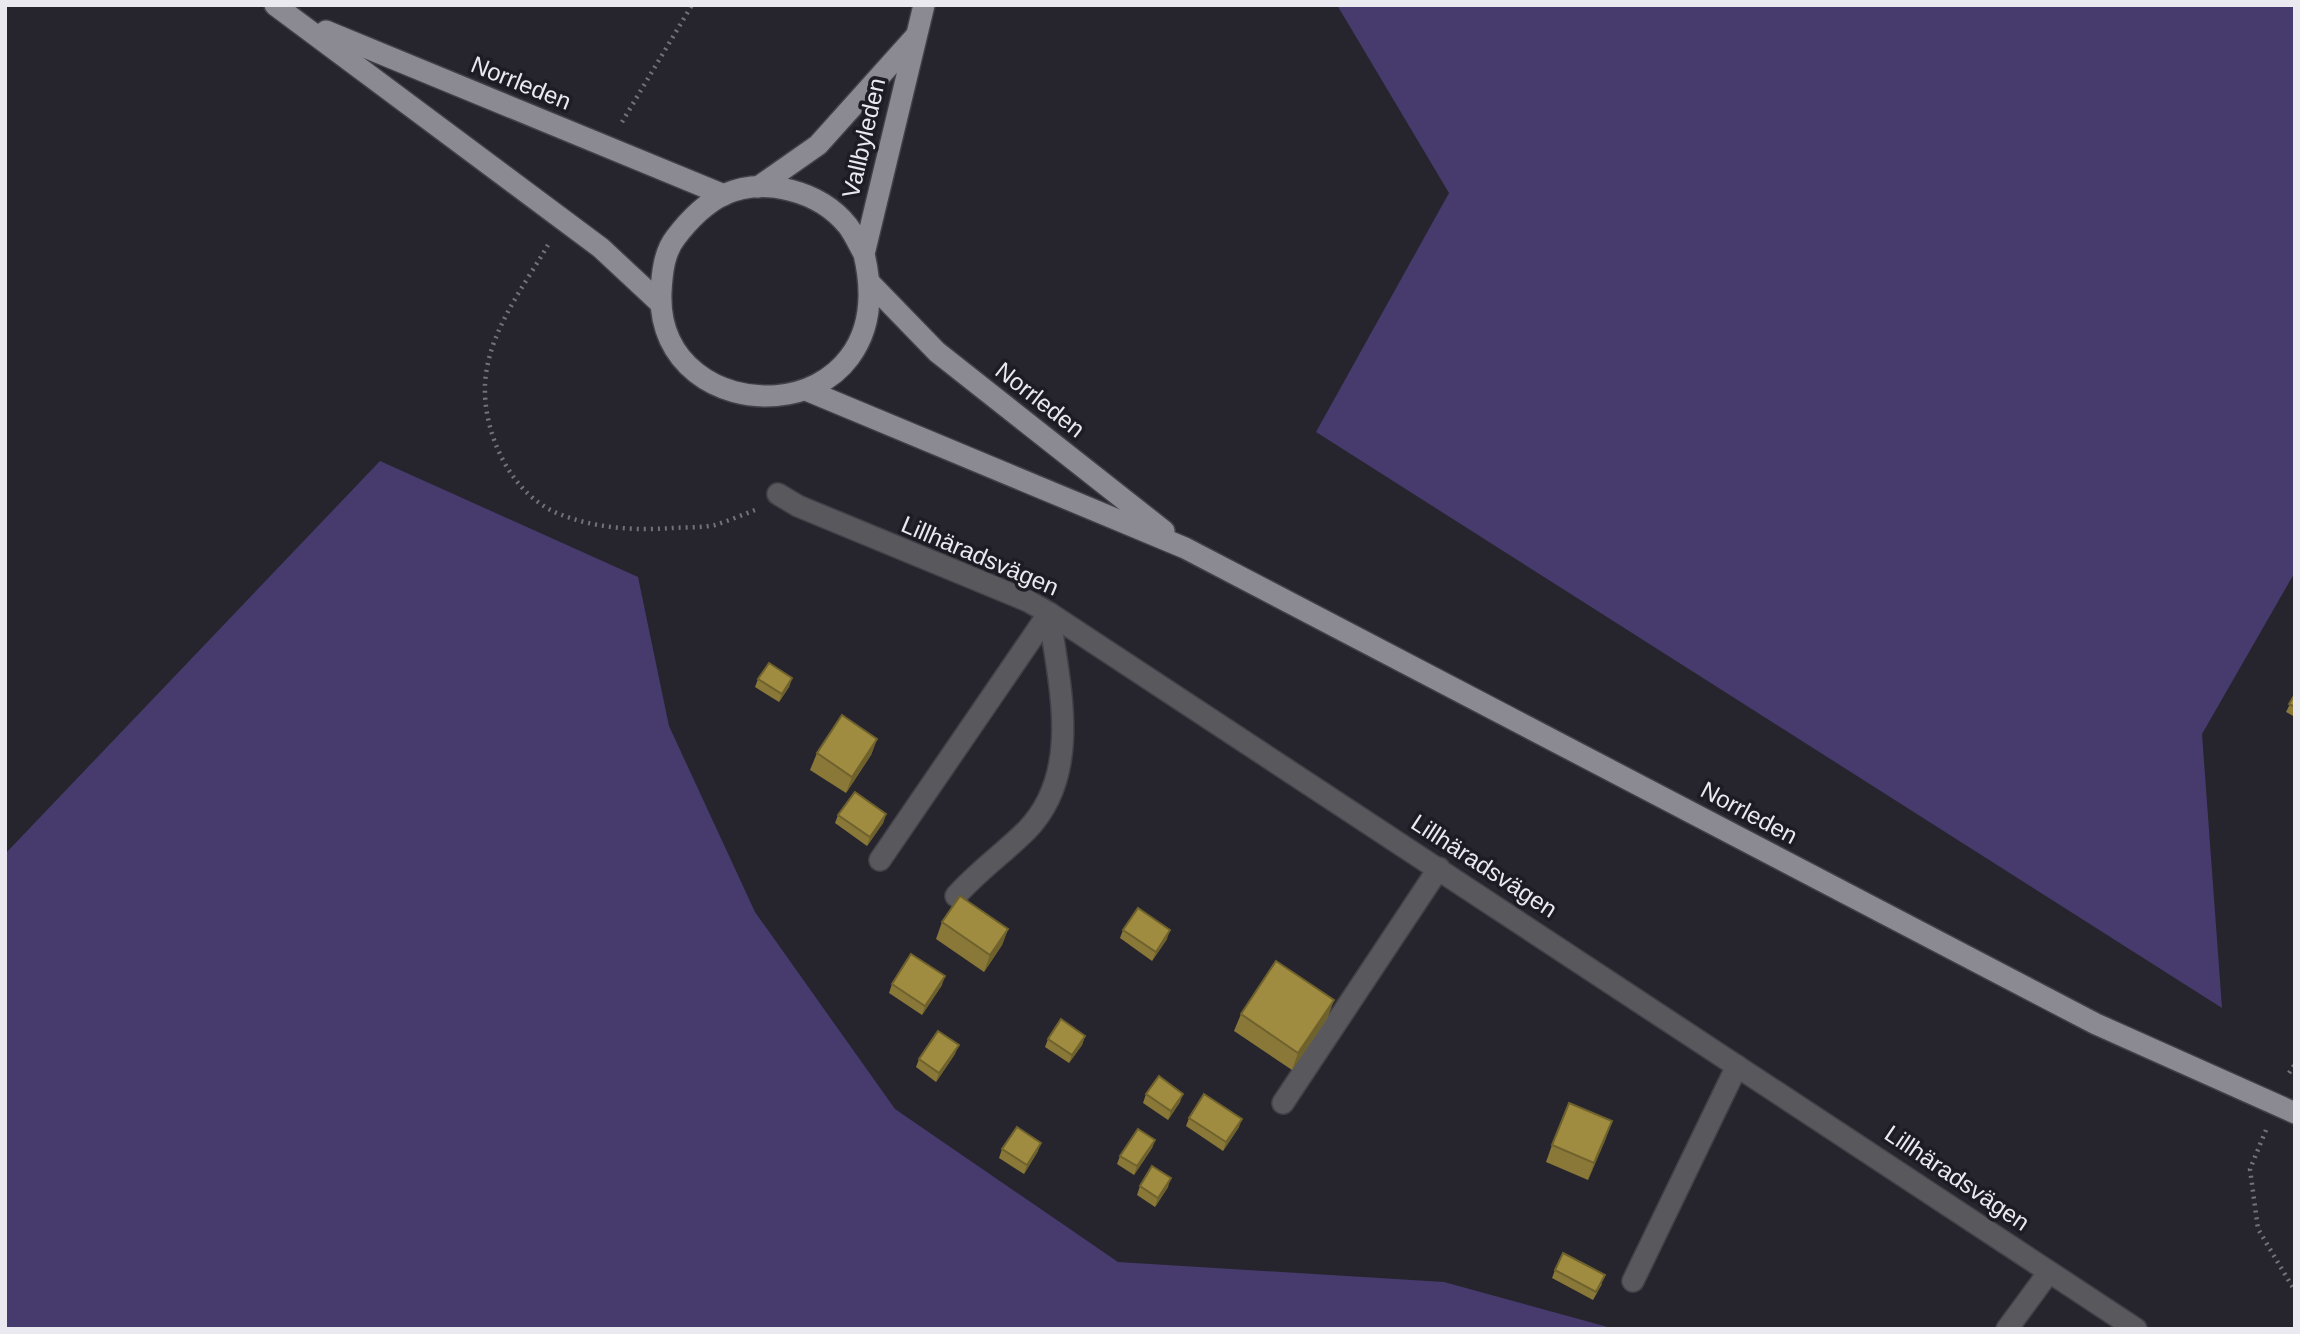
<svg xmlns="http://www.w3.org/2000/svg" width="2300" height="1334" font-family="Helvetica,sans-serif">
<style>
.green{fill:#473a6d}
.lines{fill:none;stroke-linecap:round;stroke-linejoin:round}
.minor-casing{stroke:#414048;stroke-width:24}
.major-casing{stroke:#414048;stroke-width:24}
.path{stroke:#73727a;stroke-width:4.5;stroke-dasharray:2 5;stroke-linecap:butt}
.minor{stroke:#59585c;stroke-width:21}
.major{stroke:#8b8992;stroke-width:21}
.wall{fill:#897837}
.shaded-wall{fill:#6f622d}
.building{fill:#9f8c40;stroke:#6f622d;stroke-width:2}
.labels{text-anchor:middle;stroke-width:7;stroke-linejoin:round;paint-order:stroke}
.street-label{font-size:24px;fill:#eae9ef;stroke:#1d1b23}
</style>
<rect width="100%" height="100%" fill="#26252d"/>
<g class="green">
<path d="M1337,5H2295V572L2202,734L2222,1008L1316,432L1449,193Z"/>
<path d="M380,461L638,577L669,726L755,912L895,1109L1118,1262L1444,1282L1615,1329H5V854Z"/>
</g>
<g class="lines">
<defs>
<g id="minor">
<path d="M778,494L798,506L1028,601L1049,613L2136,1329"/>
<path d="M880,860L1049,613C1059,684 1083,772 1027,830C1004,853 978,871 956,896"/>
<path d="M1283,1103L1439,868"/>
<path d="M1633,1281L1737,1066"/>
<path d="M2007,1329L2049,1272"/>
</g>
<g id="major">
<path d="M275,5L601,248L660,303"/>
<path d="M326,31L724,195"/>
<path d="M758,187L818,145L915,37"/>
<path d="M864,254C859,245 854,234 848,226C820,191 764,176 723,195C703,205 689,220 676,237C664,252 662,273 661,292C655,437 907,436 864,254L924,5"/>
<path d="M871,284L937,352L1164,531"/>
<path d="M806,390L1185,548L2096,1024L2295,1113"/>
</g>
</defs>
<use href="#minor" class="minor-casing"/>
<use href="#major" class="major-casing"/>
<g class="path">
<path d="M622,122L692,5"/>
<path d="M548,245C523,288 488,332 485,384C483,433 510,493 557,513C592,528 635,531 672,528C686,527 701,528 715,525C728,521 742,515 755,510"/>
<path d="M2289,1073L2295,1064"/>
<path d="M2266,1130L2250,1169L2258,1229L2295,1291"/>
</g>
<use href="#minor" class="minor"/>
<use href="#major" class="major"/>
</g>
<g class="wall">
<path d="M792,678L789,687L779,702L755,687L758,679Z"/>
<path d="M2295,694V717L2286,712Z"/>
<path d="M877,739L871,755L846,793L810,770L817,753Z"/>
<path d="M886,814L883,823L867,846L835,823L838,815Z"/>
<path d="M942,922L1008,929L1002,945L984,972L936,939Z"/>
<path d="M1123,930L1167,939L1152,961L1120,938Z"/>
<path d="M892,984L942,985L922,1015L889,993Z"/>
<path d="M1241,1014L1328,1017L1292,1070L1234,1031Z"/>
<path d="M1085,1036L1082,1045L1069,1063L1045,1047L1048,1039Z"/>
<path d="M955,1054L936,1082L916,1067L919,1059Z"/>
<path d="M1146,1094L1180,1102L1168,1120L1143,1103Z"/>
<path d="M1189,1118L1239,1127L1223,1151L1186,1126Z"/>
<path d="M1606,1138L1588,1180L1546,1162L1552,1145Z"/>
<path d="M1155,1140L1152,1148L1134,1175L1117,1164L1120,1156Z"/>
<path d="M1002,1149L1038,1151L1024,1174L999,1158Z"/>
<path d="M1140,1186L1168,1187L1155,1207L1137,1195Z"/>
<path d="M1555,1270L1602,1284L1593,1300L1552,1278Z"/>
</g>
<g class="shaded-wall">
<path d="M792,678L789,687L779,702L782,694Z"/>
<path d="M877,739L871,755L846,793L852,777Z"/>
<path d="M886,814L883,823L867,846L870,837Z"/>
<path d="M1008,929L1002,945L984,972L990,955Z"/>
<path d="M1170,930L1167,939L1152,961L1156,952Z"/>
<path d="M945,976L942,985L922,1015L925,1006Z"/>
<path d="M1334,1000L1328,1017L1292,1070L1298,1053Z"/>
<path d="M1085,1036L1082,1045L1069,1063L1072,1055Z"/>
<path d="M959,1045L955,1054L936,1082L939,1073Z"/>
<path d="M1183,1094L1180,1102L1168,1120L1171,1111Z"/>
<path d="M1242,1119L1239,1127L1223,1151L1226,1142Z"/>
<path d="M1612,1121L1606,1138L1588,1180L1594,1163Z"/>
<path d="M1155,1140L1152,1148L1134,1175L1137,1166Z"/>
<path d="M1041,1143L1038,1151L1024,1174L1027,1165Z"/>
<path d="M1171,1178L1168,1187L1155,1207L1158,1198Z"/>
</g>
<g class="building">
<path d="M769,663L792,678L782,694L758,679Z"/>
<path d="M2295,694V707L2289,704Z"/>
<path d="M842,715L877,739L852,777L817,753Z"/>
<path d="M855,792L886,814L870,837L838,815Z"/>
<path d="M960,896L1008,929L990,955L942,922Z"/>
<path d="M1138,908L1170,930L1156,952L1123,930Z"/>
<path d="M911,954L945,976L925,1006L892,984Z"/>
<path d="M1276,961L1334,1000L1298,1053L1241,1014Z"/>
<path d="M1061,1019L1085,1036L1072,1055L1048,1039Z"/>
<path d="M938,1031L959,1045L939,1073L919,1059Z"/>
<path d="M1159,1076L1183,1094L1171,1111L1146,1094Z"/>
<path d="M1204,1094L1242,1119L1226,1142L1189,1118Z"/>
<path d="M1569,1103L1612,1121L1594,1163L1552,1145Z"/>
<path d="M1017,1127L1041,1143L1027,1165L1002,1149Z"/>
<path d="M1138,1129L1155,1140L1137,1166L1120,1156Z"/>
<path d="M1152,1166L1171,1178L1158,1198L1140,1186Z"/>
<path d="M1563,1253L1605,1275L1596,1292L1555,1270Z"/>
</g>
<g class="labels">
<g class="street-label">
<text transform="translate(521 83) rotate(22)" y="8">Norrleden</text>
<text transform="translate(864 138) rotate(-77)" y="8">Vallbyleden</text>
<text transform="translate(1040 400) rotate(38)" y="8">Norrleden</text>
<text transform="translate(980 556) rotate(23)" y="8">Lillhäradsvägen</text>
<text transform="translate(1749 813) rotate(28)" y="8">Norrleden</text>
<text transform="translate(1484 866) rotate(33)" y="8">Lillhäradsvägen</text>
<text transform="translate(1957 1178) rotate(34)" y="8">Lillhäradsvägen</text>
</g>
</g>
<rect width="2300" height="1334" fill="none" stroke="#eae9ef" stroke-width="14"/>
</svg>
